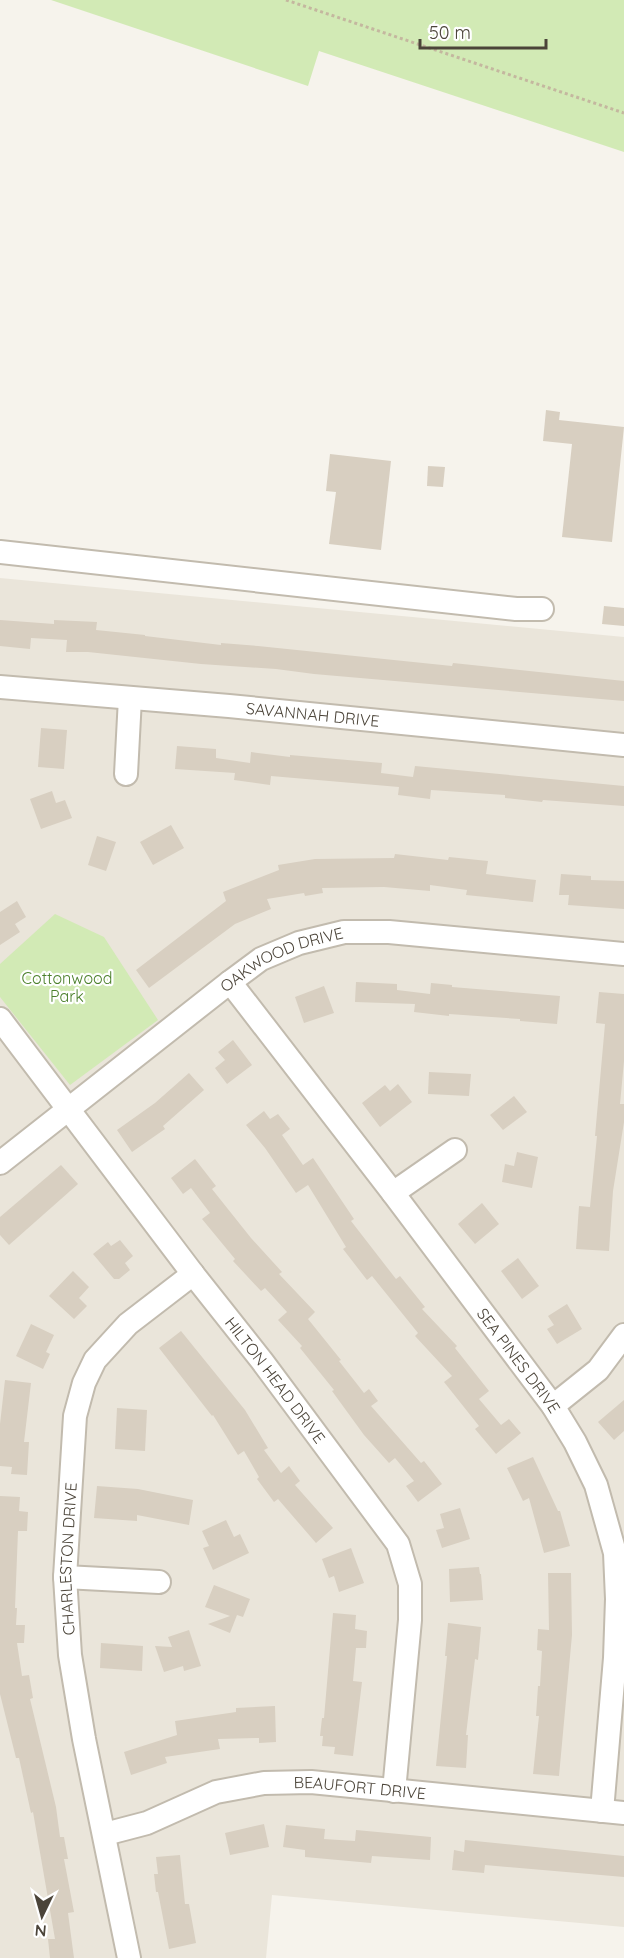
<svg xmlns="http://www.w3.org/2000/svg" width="624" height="1958" font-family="Quicksand,sans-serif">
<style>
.residential{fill:#eae5da}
.green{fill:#d2eab5}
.building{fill:#d8cfc1}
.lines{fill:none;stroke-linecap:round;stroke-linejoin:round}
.minor-casing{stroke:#c2bbae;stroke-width:26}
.path{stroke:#c4b79f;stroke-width:3;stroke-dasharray:3 3;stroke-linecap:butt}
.minor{stroke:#fff;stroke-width:22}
.labels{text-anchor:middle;stroke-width:4.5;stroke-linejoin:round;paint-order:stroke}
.street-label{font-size:16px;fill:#4b4439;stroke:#fff}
.park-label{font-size:16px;fill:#4a7f2a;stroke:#fff}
</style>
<rect width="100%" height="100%" fill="#f6f3ec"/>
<path class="residential" d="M0,578L624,637V1927L272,1895L266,1958H0Z"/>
<g class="green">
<path d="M51,0H624V152L319,51L308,86Z"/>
<path d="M55,914L104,937L158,1020L70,1085L0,997V964Z"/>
</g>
<g class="building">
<path d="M546,410L560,412L559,420L624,427L612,542L562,537L572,444L543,441Z"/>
<path d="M330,454L391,461L381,550L329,544L336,492L326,491Z"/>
<path d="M428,466L445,467L443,487L427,486Z"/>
<path d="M604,606L624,608V626L602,624Z"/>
<path d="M0,620L54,624V620L97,622L96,630L145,635V636L221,645V643L258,646L452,666L453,663L624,681V701L314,674L276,669L201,664L88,652H66L67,640L31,638L30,649L0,646Z"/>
<path d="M41,728L67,730L64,769L38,767Z"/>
<path d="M177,746L216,749V758L250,763L251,752L290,757V755L382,763L381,773L413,777L415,766L624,786V806L543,800L542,802L505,798V795L431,790L430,799L398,795L399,787L271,776L270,785L234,780L235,773L175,769Z"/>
<path d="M52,791L56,803L65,800L72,818L41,829L30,799Z"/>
<path d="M171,825L184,848L153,865L140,842Z"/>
<path d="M97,836L116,842L106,871L88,865Z"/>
<path d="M395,854L448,860L449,857L488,861L486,874L536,880L533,902L466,895L467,890L430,885V891L384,887L322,888L323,893L305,896L304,893L267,899L271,909L235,924L149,988L136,970L226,901L223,892L279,870L278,865L315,859L394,858Z"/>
<path d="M561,874L591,876V880L624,881V909L568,905L569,895H559Z"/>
<path d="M17,901L26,917L15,924L20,932L0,945V912Z"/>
<path d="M356,982L397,984V990L430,994L431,983L452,985V987L560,996L557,1024L520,1021V1019L449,1014V1016L414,1012L415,1004L355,1002Z"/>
<path d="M324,986L334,1013L304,1023L295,997Z"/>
<path d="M599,992L624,994V1061L620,1104H624V1122L613,1191L609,1251L576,1249L579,1206L590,1207L597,1136H595L605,1024L596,1023Z"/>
<path d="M233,1040L252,1065L227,1084L215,1068L225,1060L218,1052Z"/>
<path d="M429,1072L471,1074L469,1096L428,1094Z"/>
<path d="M189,1073L204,1090L163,1126L165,1129L132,1152L117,1130L155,1103Z"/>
<path d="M398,1084L412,1102L380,1127L362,1103L385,1085L390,1091Z"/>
<path d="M514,1096L527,1112L503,1130L490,1115Z"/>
<path d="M264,1111L270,1119L278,1114L290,1129L282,1135L303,1165L313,1158L354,1219L351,1221L396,1279L400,1276L425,1307L422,1309L457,1346L455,1348L489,1391L479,1399L501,1425L509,1419L521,1433L496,1454L475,1429L479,1426L444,1382L452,1376L415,1336L418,1333L372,1276L367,1280L343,1249L346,1247L308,1185L296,1193L265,1148L246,1125Z"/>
<path d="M517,1152L538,1157L532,1188L502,1182L505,1164L514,1166Z"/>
<path d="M195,1159L216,1186L212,1189L251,1238L282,1272L279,1274L315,1312L308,1319L341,1360L339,1361L364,1393L369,1389L378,1401L371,1406L421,1463L424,1461L442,1484L418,1502L406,1486L414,1481L395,1458L389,1463L364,1435L332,1391L334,1390L300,1348L302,1346L278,1320L287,1312L265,1288L261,1291L233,1261L235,1259L202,1219L210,1213L191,1188L183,1194L171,1178Z"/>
<path d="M61,1165L78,1184L9,1245L0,1235V1217Z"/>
<path d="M482,1203L499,1224L475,1244L458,1224Z"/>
<path d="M120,1240L133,1256L125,1263L130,1270L119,1279H114L93,1254L108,1242L111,1246Z"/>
<path d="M518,1258L539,1286L522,1299L501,1271Z"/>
<path d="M73,1271L89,1287L79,1298L87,1306L74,1319L49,1296Z"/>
<path d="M567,1304L582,1329L557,1344L547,1329L554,1325L548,1316Z"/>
<path d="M31,1324L54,1335L46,1352L50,1354L43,1369L16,1356Z"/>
<path d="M181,1331L245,1410L268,1448L264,1450L281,1473L289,1466L300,1481L295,1485L333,1528L316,1543L278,1499L274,1502L257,1479L259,1477L244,1451L238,1455L213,1415L212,1416L159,1348Z"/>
<path d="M5,1380L31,1383L24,1442H29L27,1475L11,1474L12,1467L0,1466V1424Z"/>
<path d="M624,1400V1431L614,1440L598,1422Z"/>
<path d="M117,1408L147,1410L145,1451L115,1449Z"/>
<path d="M533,1457L558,1511H560L570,1546L544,1553L529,1498L523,1501L507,1468Z"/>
<path d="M97,1486L138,1489L193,1500L189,1525L137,1515V1521L94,1518Z"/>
<path d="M0,1496L20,1497L19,1511L28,1512L27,1531H18L15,1608H17L16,1625H25L24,1643H17L22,1676L29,1675L33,1698L30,1699L56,1807L60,1837H64L68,1859H64L74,1912L68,1913L74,1958H50L48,1939H55L33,1812L31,1813L19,1758H16L0,1694Z"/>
<path d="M460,1508L470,1539L442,1548L436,1530L444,1528L440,1514Z"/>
<path d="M226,1520L234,1537L240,1534L249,1553L213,1570L203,1548L209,1546L202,1531Z"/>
<path d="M351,1548L364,1583L339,1592L334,1576L329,1578L322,1559Z"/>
<path d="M479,1567L480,1574H481L483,1600L450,1602L449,1569Z"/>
<path d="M548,1573H571L572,1635L559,1776L533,1774L539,1716H536L538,1686H540L542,1651L537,1650L538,1629L549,1630Z"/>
<path d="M214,1585L250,1599L243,1617L237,1615L230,1633L208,1624L230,1616L205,1607Z"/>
<path d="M333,1613L356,1615L355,1629L367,1631L366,1648H356L353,1681L362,1682L353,1756L334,1754L335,1747L322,1746L323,1736H320L322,1718H324Z"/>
<path d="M448,1623L481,1627L478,1660L475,1659L466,1735H468L466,1768L436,1766L447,1656H445Z"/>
<path d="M189,1630L201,1666L184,1671L183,1666L164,1672L155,1646L172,1647L168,1637Z"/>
<path d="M101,1643L143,1646L142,1671L100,1668Z"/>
<path d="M275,1706L276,1742L259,1743V1738L218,1739L220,1749L165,1757L167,1763L131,1775L124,1752L177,1735L175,1721L236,1712V1708Z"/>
<path d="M264,1824L269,1847L230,1855L225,1833Z"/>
<path d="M286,1825L325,1829L324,1839L355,1841L356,1830L431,1837L430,1860L372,1856L371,1863L305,1857V1850L283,1847Z"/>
<path d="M465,1840L624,1856V1877L485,1865L484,1873L452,1870L454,1850L464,1852Z"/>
<path d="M180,1855L185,1904H189L196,1943L169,1949L158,1892H156L154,1874H158L156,1857Z"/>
</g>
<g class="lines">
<defs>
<g id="minor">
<path d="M0,552L516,609H542"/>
<path id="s1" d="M0,687L229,706L624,745"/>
<path d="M126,774L130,698"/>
<path id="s2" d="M230,982L393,1193L553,1406L575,1442L596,1485L615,1553L617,1599L615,1658L602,1811"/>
<path id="s3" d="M0,1019L193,1274L262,1361L398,1544L410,1584V1620L394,1791"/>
<path id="s4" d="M0,1163L230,982L261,959L299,943L344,932H389L624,954"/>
<path d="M393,1193L455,1150"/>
<path d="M553,1406L598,1370L624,1335"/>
<path d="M65,1577L159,1582"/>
<path id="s5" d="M105,1834L147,1823L216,1792L264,1783L311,1782L624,1813"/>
<path id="s6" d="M129,1958L84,1739L70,1655L65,1577L75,1416L84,1383L95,1360L128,1324L193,1274"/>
</g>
</defs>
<use href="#minor" class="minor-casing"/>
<path class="path" d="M286,0L624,113"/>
<use href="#minor" class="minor"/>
</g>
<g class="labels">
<g class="street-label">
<text dy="6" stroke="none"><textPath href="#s1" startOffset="314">SAVANNAH DRIVE</textPath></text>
<text dy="6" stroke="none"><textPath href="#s4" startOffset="350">OAKWOOD DRIVE</textPath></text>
<text dy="6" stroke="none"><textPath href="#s2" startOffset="476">SEA PINES DRIVE</textPath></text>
<text dy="6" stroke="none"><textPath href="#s3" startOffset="454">HILTON HEAD DRIVE</textPath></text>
<text dy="6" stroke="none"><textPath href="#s6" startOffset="405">CHARLESTON DRIVE</textPath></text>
<text dy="6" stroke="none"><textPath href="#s5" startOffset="264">BEAUFORT DRIVE</textPath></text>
</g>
<g class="park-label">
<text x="67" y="984">Cottonwood<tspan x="67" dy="18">Park</tspan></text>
</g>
</g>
<g transform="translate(42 1916) rotate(185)" stroke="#ffffff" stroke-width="4.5" paint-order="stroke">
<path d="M0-4.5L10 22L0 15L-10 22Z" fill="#4b4439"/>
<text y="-9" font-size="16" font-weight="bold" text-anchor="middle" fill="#4b4439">N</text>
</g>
<path d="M420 39v9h126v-9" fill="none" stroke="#4b4439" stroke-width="3"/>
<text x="429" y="39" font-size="18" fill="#4b4439" stroke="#ffffff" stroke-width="4.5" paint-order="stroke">50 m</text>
</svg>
